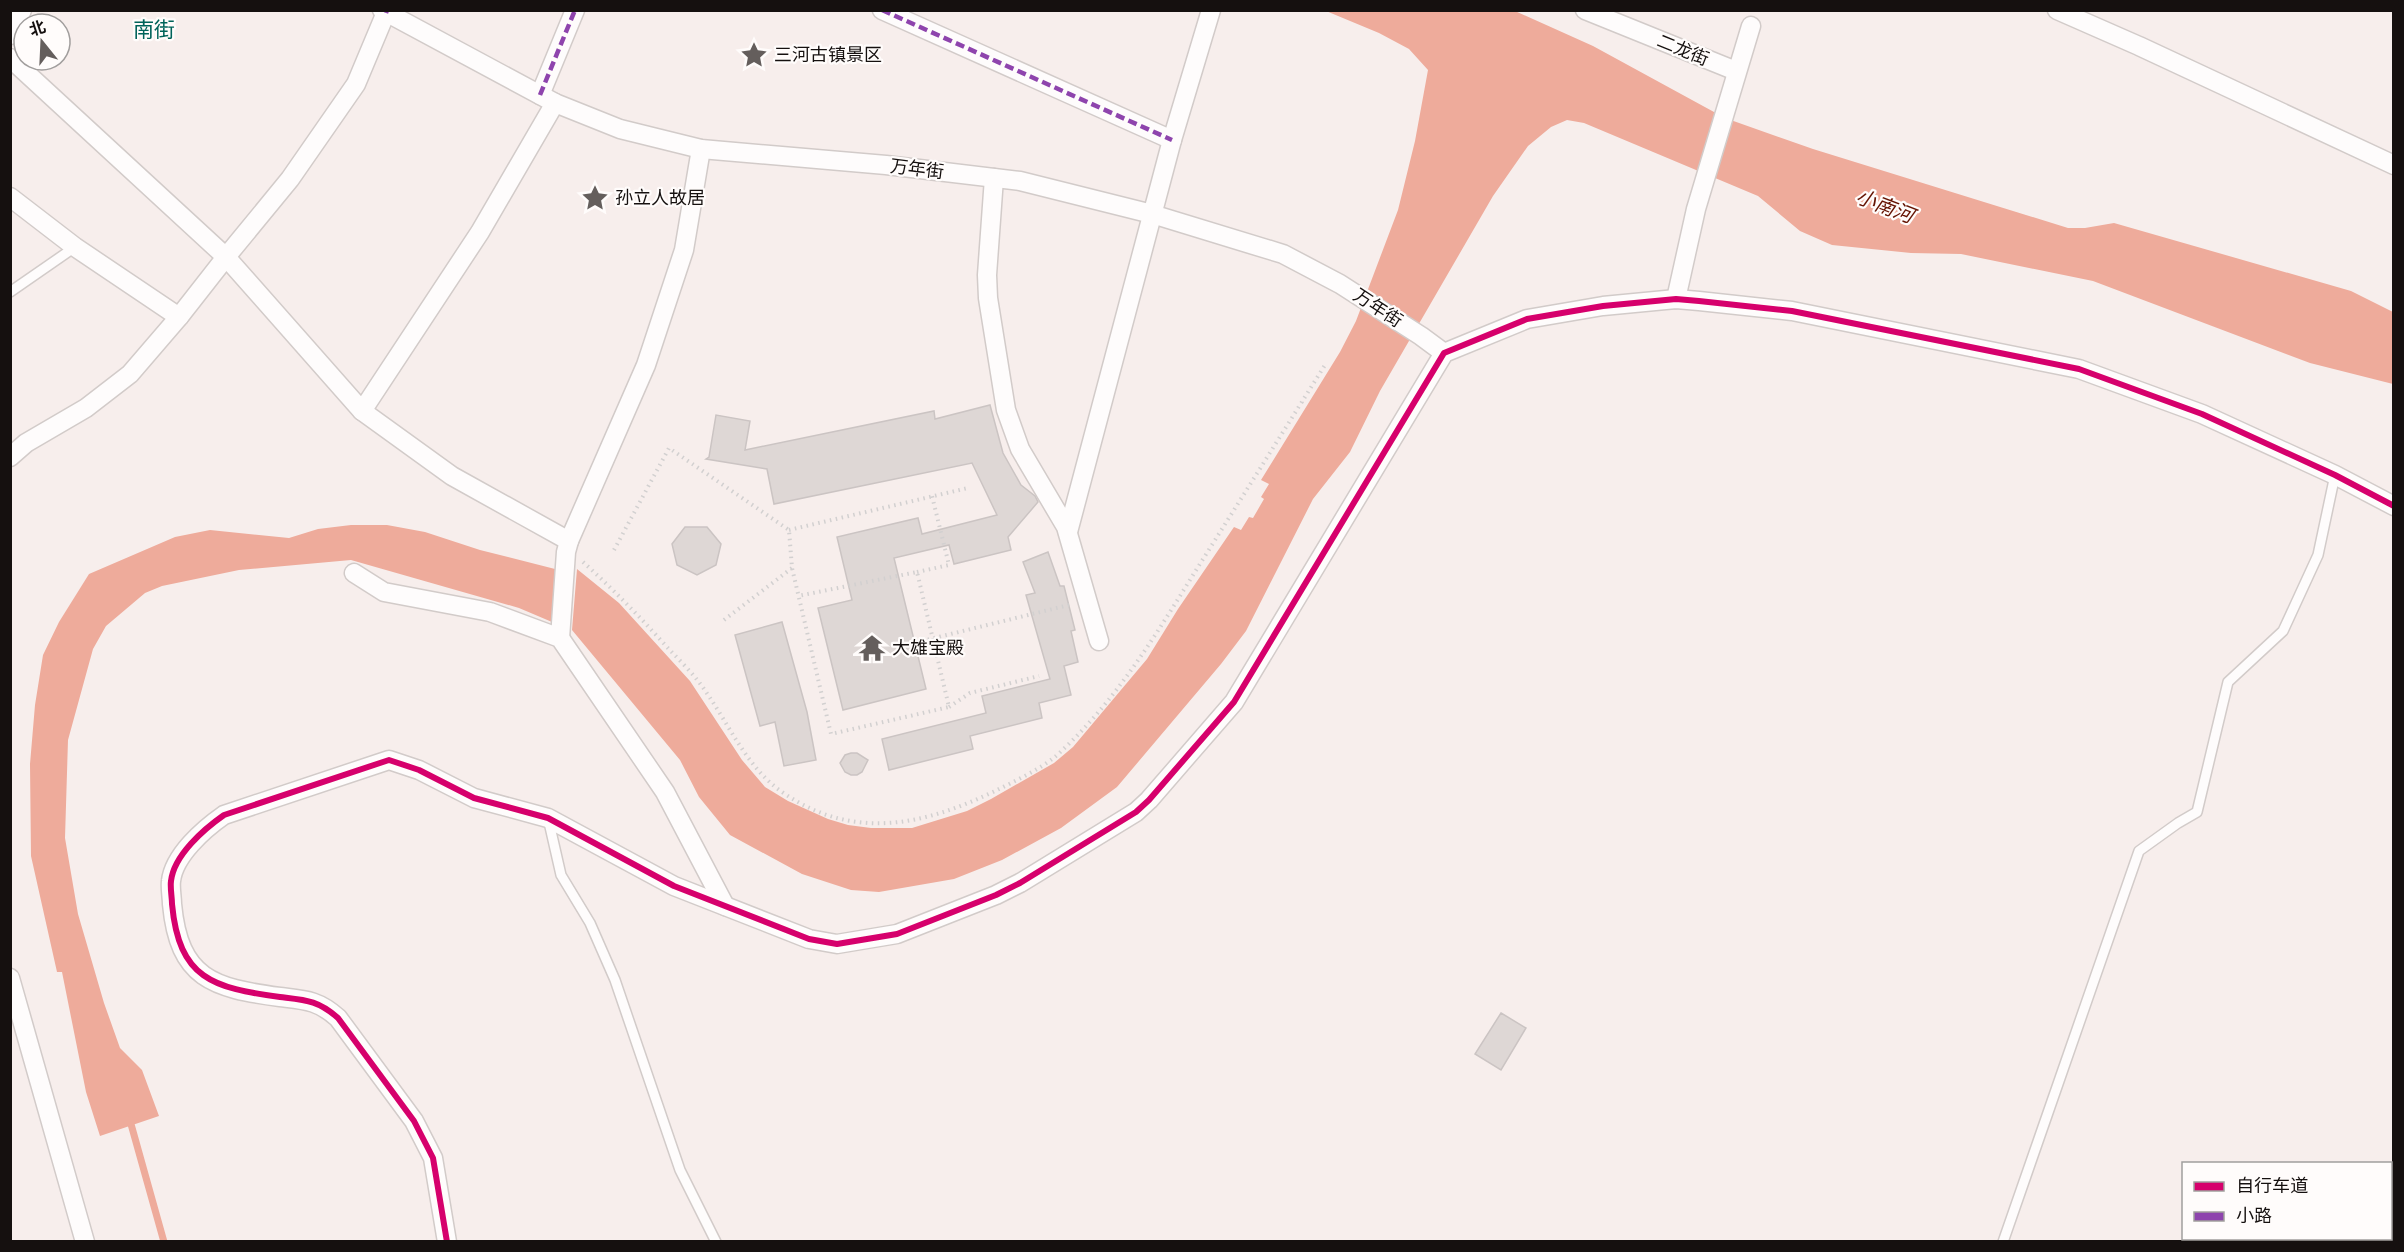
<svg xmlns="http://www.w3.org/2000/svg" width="2404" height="1252" font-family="Overpass,'Noto Sans SC',sans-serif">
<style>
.water{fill:#eeab9b}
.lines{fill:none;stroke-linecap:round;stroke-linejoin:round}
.stream{stroke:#eeab9b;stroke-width:7}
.building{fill:#ded7d5;stroke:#cbc4c3;stroke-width:1.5}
.lane-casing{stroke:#d2cbc9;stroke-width:12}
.street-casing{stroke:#d2cbc9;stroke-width:21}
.path{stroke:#d2d0d0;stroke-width:4;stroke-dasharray:1.5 4.5;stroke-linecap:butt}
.lane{stroke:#fefcfc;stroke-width:9}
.street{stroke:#fefcfc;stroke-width:18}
.quiet{stroke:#8e44ad;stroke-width:4.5;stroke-dasharray:9 4.5;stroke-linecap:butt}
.cycleway-casing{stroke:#fffcfb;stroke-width:10}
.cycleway{stroke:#d6006c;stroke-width:6}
.labels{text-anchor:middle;stroke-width:4.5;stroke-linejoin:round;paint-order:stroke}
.street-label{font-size:18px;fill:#15100f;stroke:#fffcfb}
.poi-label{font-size:18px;fill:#15100f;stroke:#fffcfb;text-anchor:start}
.water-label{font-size:20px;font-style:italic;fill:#651302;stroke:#fffcfb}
.quarter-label{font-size:21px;fill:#00635a;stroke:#fffcfb}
</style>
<rect width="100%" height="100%" fill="#f7eeec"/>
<g class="water">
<path d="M1326,11H1515L1593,46L1725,118L1813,149L2068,228H2085L2114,223L2351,291L2393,312V384L2310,363L2093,281L1961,254L1911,253L1832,245L1800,231L1758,196L1584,123L1567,120L1551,127L1528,146L1493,196L1380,391L1350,452L1313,499L1246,631L1221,664L1117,787L1061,828L1002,860L954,879L879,892L851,890L802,874L730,835L699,797L680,760L572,630L577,569L619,603L690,681L742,760L765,787L788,801L828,819L848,825L871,828H912L967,811L991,799L1054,763L1073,747L1147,659L1178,609L1234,527L1241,530L1249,517L1253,518L1264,499L1261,497L1269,484L1261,480L1340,352L1356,321L1398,210L1415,141L1428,70L1409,49L1379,33Z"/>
<path d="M351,525H387L425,532L480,550L555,569L552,622L519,608L351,560L239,570L162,586L145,593L106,626L93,649L68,740L65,838L78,914L104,1003L120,1048L142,1070L159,1116L100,1136L86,1092L62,972H57L31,856L30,764L35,705L43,655L59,622L89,574L175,537L210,530L289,538L318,529Z"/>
</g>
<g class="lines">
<path class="stream" d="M129,1117L164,1242"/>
</g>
<g class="building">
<path d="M990,405L1003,453L1021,485L1035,496L1038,502L1008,537L1011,550L954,564L949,545L894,558L926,689L843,710L818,608L852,600L837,537L918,518L922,534L997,515L972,463L774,504L767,469L706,459L709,457L716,415L750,421L745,450L934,411L935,419Z"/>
<path d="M685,527H707L721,544L716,565L697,575L677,565L672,544Z"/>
<path d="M1048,552L1060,586H1064L1075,630L1071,631L1078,662L1064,666L1071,695L1039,703L1042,718L970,736L973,749L889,770L882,739L986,713L982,696L1050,679L1026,595L1035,593L1023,562Z"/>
<path d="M782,622L807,712L816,760L784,766L775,722L760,726L735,635Z"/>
<path d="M851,753H857L868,760L862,772L857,775H851L845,772L840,763L845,755Z"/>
<path d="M1501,1013L1526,1028L1501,1070L1475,1054Z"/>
</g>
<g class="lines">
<defs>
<g id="lane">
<path d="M10,292L75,247"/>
<path d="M548,818L561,875L590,923L615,980L680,1170L716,1242"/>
<path d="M2003,1242L2139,851L2178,823L2197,812L2228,682L2283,631L2318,555L2335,475"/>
</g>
<g id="street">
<path d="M382,10L555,103L620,129L701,149L886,165L1020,181L1152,214L1283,254L1340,284L1421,336L1444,353"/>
<path d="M882,10L1172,140"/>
<path d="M1585,10L1736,71"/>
<path d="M2057,10L2139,46L2394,165"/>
<path d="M10,35L22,10"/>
<path d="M10,58L226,257L362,411L452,476L569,541"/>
<path d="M540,95L575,10"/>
<path d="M994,178L987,275L988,298L1006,410L1020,449L1066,527L1099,641"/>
<path d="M10,197L75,247L179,317"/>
<path d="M1676,299L1696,209L1751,26"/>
<path d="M362,411L480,232L555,103"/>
<path d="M10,457L26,443L86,408L130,374L179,317L226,257L290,179L356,84L387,10"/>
<path d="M1068,532L1172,140L1211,10"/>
<path d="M354,573L384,592L490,612L560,638L665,792L725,906"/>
<path d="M560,638L566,552L569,541L646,365L684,250L701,149"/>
<path d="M10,978L85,1242"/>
<path d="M447,1242L433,1158L414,1121L338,1018C318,1000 305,1000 280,997C213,988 179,979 172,904C172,897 170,888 171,881C174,855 204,829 224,815L389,760L419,770L474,798L548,818L674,886L809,939L837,944L897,934L996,895L1020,883L1136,812L1149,800L1234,702L1444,353L1527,319L1603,306L1676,299L1699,301L1792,311L2079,369L2202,414L2335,475L2394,506"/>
</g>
</defs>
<use href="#lane" class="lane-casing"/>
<use href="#street" class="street-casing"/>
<g class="path">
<path d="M789,530L968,488"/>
<path d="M614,550L669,448L789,530L792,568L831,734L949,707L917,572L798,596"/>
<path d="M583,562C613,589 640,617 667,647C680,661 695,675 706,692C730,726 748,770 785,794C855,841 924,825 995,791C1015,781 1039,770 1056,756C1115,703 1157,633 1198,567C1241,499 1283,432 1325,365"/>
<path d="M917,572L949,565L932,496"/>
<path d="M724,620L792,568"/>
<path d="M922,641L1069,605"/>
<path d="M949,707L970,693L1039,676"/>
</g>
<use href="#lane" class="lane"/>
<use href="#street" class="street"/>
<g class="quiet">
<path d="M882,10L1172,140"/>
<path d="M386,13L387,10"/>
<path d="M540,95L575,10"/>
</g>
<defs>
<path id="cycleway" d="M447,1242L433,1158L414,1121L338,1018C318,1000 305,1000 280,997C213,988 179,979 172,904C172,897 170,888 171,881C174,855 204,829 224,815L389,760L419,770L474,798L548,818L674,886L809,939L837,944L897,934L996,895L1020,883L1136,812L1149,800L1234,702L1444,353L1527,319L1603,306L1676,299L1699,301L1792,311L2079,369L2202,414L2335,475L2394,506"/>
</defs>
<use href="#cycleway" class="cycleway-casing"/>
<use href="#cycleway" class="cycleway"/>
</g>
<defs>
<symbol id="sight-bare" viewBox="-9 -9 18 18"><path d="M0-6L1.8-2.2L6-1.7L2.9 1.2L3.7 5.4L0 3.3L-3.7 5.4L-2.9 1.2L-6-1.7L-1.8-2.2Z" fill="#645e5c" stroke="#fffcfb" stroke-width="2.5" paint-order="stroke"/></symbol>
<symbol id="temple-bare" viewBox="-9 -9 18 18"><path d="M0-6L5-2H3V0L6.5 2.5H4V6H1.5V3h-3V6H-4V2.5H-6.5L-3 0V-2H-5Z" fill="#645e5c" stroke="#fffcfb" stroke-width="2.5" paint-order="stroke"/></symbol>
</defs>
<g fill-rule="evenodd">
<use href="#sight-bare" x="735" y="36" width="38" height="38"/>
<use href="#sight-bare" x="576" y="179" width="38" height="38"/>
<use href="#temple-bare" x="853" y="629" width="38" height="38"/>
</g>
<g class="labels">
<g class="street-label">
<text transform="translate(1683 50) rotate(22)" y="6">二龙街</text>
<text transform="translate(917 169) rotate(7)" y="6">万年街</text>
<text transform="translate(1378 308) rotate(33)" y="6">万年街</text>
</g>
<g class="poi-label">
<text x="774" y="61">三河古镇景区</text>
<text x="615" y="204">孙立人故居</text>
<text x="892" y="654">大雄宝殿</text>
</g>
<g class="water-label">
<text transform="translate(1885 206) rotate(21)" y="7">小南河</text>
</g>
<g class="quarter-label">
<text x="154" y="37">南街</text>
</g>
</g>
<rect width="2404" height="1252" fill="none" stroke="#15100f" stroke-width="24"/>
<rect x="2182" y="1162" width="210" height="78" fill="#fffcfb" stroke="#a19e9d" stroke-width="1.5"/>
<rect x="2194" y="1182" width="30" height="9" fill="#d6006c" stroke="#a19e9d" stroke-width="1.5"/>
<text x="2236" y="1192" font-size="18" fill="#15100f">自行车道</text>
<rect x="2194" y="1212" width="30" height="9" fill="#8e44ad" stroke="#a19e9d" stroke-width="1.5"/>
<text x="2236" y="1222" font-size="18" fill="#15100f">小路</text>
<g transform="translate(42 42) rotate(342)"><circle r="28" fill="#fffcfb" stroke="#a19e9d" stroke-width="1.5"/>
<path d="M0-4.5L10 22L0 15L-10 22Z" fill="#645e5c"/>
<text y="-9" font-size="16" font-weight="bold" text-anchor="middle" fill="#15100f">北</text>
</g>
</svg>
